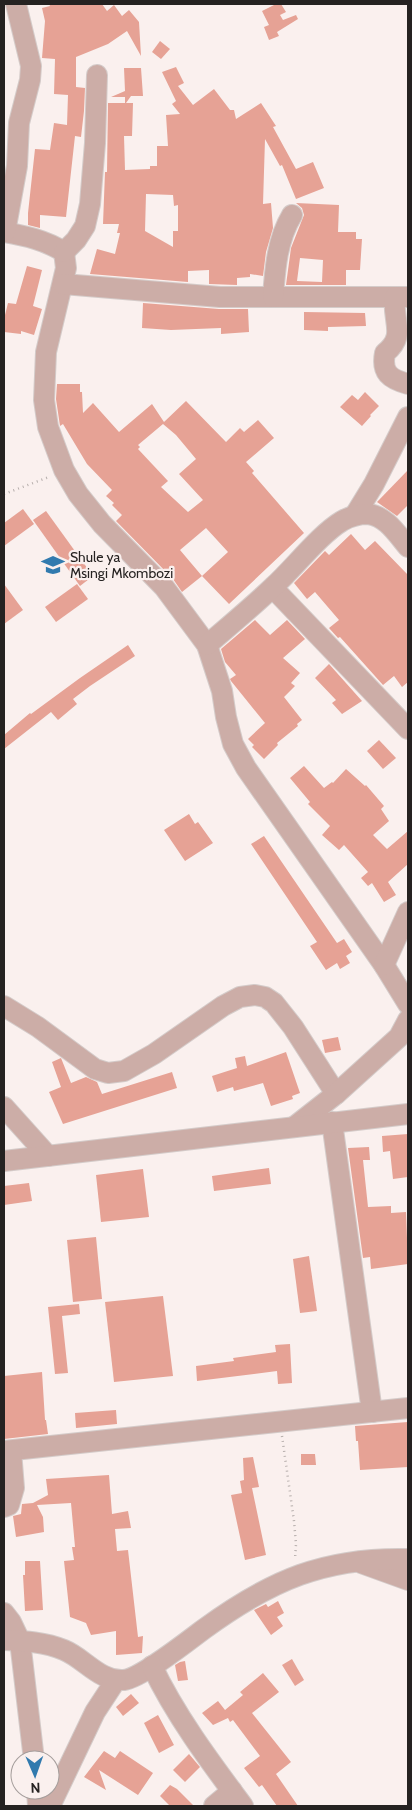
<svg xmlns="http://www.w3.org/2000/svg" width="412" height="1810" font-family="Cabin,sans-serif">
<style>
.building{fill:#e6a295;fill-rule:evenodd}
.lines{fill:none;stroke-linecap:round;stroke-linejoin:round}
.minor-casing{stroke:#d4cbc9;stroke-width:22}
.path{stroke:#b6aeac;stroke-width:2.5;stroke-dasharray:1 4;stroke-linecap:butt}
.minor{stroke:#ccada7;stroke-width:20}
.labels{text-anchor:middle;stroke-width:4.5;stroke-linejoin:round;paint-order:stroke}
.poi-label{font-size:14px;fill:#252221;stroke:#faf0ee;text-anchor:start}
</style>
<rect width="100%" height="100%" fill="#faf0ee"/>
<g class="building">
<path d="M49,4H102L107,11L114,5L122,16L129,10L139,22L141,56L127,31L108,44L76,57V87L85,88L84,111L81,137L75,136L66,217L40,215V228L28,225V213L35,149L50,150L54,123L67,125L68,95L54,94L55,59L42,58L45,21L42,8L50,6Z"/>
<path d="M276,4H281L286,12L280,15L283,20L296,15L298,19L277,32L279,36L269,40L264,27L269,25L262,11Z"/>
<path d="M160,41L170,49L161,59L152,52Z"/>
<path d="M176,67L184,83L178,86L193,105L214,89L230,110H234L236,119L261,103L276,126L273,127L296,169L313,162L324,188L296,199L282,165L280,166L265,139L263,204L271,203L273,228L266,252L263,276L250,274V277L237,278V285L209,284V270L188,271V282L90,274L97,249L115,254L120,233H117L119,224H103L105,172H107L108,103H125V97H111L125,91L124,68H141L143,96H131L126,103H133L132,136H124L125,170L150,169V166H157V146H168L166,115L180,114L172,104L176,101L162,72ZM146,194L173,195L174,206L178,205V231H173V247L145,231Z"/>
<path d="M296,203L339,205L338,232H356V239H362L360,270H346V285H286L291,248L304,215L302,208ZM300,258L323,260L322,282L297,281Z"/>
<path d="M27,266L42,270L33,306L42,309L34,335L21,331V334L4,332V319L8,303L16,304Z"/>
<path d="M143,303L219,309H248L249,332L221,334V328L171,330L142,328Z"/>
<path d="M304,312L365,313L366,326L328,327V331L304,330Z"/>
<path d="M57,384H80V392H82L83,413L93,403L119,432L152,404L164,422L186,401L226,442L240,428L244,432L258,420L274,438L246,462L254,471L252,473L304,533L229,604L202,576L228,552L206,528L180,550L202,576L182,592L173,579L116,521L122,515L112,505L114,503L106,496L112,490L87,464L63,424L60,426L56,399ZM163,424L176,435L196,459L179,474L203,500L188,512L161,487L168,481L138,449L140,447L138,445Z"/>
<path d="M365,392L379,406L370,415L371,416L362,426L340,407L352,395L358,400Z"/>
<path d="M408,470V505L397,516L377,502Z"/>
<path d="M23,509L34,524L4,546V523Z"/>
<path d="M46,511L93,576L80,586L33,520Z"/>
<path d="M351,534L365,550L375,541L408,575V682L402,687L394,676L383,685L340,637L338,638L329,628L339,620L315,592L307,599L294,583L325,551L329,555Z"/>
<path d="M4,584L23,610L4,624Z"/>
<path d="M77,584L88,599L56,622L45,607Z"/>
<path d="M255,620L270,635L287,620L305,639L283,658L300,673L291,683L295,686L284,697L302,720L297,724L298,726L277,743L278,745L264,759L252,747L254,745L248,739L265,723L231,681L230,679L236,675L225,662L221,649Z"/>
<path d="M128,645L135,656L90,686L73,699L77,704L58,720L51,712L4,749V735L30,713L31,714L80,678Z"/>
<path d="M329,664L362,701L342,714L332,703L336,700L315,678Z"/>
<path d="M379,740L396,758L383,769L367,751Z"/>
<path d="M304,766L324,788L332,782L333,783L346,769L365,786L366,785L384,806L381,809L389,821L373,835L387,849L408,831V864L388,882L396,895L384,902L372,883L368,886L361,878L368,872L344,845L339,850L322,835L330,826L308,804L310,802L290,778Z"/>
<path d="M189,814L195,824L198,822L213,843L185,861L164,830Z"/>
<path d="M264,836L337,943L344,939L352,952L346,956L350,963L340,969L337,963L326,970L310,946L317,942L251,844Z"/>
<path d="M338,1037L341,1050L325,1053L322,1040Z"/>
<path d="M286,1052L300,1093L292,1096L293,1099L271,1106L263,1083L234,1091L233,1087L217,1092L212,1076L237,1068L235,1058L245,1056L247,1066Z"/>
<path d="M61,1058L71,1083L86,1077L97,1082L102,1094L172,1072L177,1088L63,1124L49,1092L61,1087L52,1062Z"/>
<path d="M408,1134V1177L393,1179L390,1151L383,1152L382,1136Z"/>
<path d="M369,1147L370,1160H363L368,1207L391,1206V1213L406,1212L408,1264L371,1269L370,1257L363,1258L348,1148Z"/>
<path d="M269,1168L271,1184L214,1191L212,1176Z"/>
<path d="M143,1169L149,1217L101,1222L96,1175Z"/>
<path d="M29,1183L32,1201L4,1205V1186Z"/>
<path d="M96,1237L102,1299L73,1302L67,1240Z"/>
<path d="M309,1256L317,1311L300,1313L293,1259Z"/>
<path d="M163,1296L173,1376L114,1382L105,1302Z"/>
<path d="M79,1304L80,1314L62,1316L68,1373L55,1374L48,1307Z"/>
<path d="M290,1344L292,1383L278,1384L277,1371L197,1381L196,1366L234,1361L233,1358L276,1352L275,1345Z"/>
<path d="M42,1372L45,1420H46L48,1434L4,1439V1376Z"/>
<path d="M116,1410L117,1424L76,1428L75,1413Z"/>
<path d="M408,1422V1467L360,1470L358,1441H356L355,1426Z"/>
<path d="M301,1454H315L316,1465H301Z"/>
<path d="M253,1457L259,1487L252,1488L266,1555L245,1560L231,1495L242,1493L240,1481L244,1480L243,1458Z"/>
<path d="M109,1475L112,1514L128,1511L131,1528L115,1529L117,1551L128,1550L138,1637L143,1636L142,1653L116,1655V1631L91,1635L86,1623L70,1617L64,1561L74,1560L72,1547H75L71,1503L37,1505L43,1517L44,1532L16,1537L13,1516L21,1514L22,1504L33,1503L48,1495L46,1479Z"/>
<path d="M25,1561H40L43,1610L25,1611L23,1575H25Z"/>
<path d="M278,1601L284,1613L277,1617L283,1626L271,1635L254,1610L266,1604L268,1607Z"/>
<path d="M292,1659L304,1680L295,1686L282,1665Z"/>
<path d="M185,1661L188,1680L178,1681L175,1665L180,1662Z"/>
<path d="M263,1673L279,1692L252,1713L291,1762L276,1774L298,1806H277L262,1785L259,1787L244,1768L260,1756L233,1720L230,1722L228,1718L213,1725L202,1713L218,1701L225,1710L243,1695L240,1692Z"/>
<path d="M131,1694L139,1703L123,1716L116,1707Z"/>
<path d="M158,1715L174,1745L159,1753L144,1723Z"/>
<path d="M104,1751L115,1758L120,1751L153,1773L138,1795L99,1770L106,1790L84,1777Z"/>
<path d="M189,1754L200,1767L185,1782L173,1770Z"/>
<path d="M170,1785L177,1789L194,1806H170L160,1796Z"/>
</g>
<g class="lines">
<defs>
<g id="minor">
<path d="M4,232C26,236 45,240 64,252L66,268L46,352L44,400L48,427L64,470L78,494L102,524L164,587L207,645L222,691L226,717L233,744L246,768L384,965L408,1004"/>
<path d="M5,232L17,166L19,123L30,80L31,66L16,4"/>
<path d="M64,252L76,240L85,226L90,204L95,143L97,75"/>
<path d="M63,284L220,297H408"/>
<path d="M273,297C275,269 277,240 292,215"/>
<path d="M395,297C392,322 407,335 385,353C381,373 390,379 408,384"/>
<path d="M355,515L374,484L408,417"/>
<path d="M273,588L408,729"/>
<path d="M207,645C229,626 252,607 273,587C294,568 319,535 342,521C349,517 359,514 368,514C386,516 397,534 408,547"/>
<path d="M384,965L408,912"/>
<path d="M4,1006L38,1027L95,1069L108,1073L124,1071L154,1054L223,1006L240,997L255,995L265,997L274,1003L293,1027L336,1094"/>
<path d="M4,1107L48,1156"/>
<path d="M332,1122L372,1412"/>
<path d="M294,1127L336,1094L399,1037L408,1020"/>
<path d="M4,1161L408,1114"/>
<path d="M4,1451L408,1408"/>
<path d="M4,1507L9,1505L14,1488L11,1451"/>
<path d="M361,1563L408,1580"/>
<path d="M4,1613L11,1622L20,1641L34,1760"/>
<path d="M4,1640C24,1641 45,1642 64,1650C84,1658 100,1682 124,1680C141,1678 188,1641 204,1629C271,1580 325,1557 408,1559"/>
<path d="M152,1666C175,1715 211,1763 243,1806"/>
<path d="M37,1790L38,1806"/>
<path d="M50,1806L95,1712L116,1680"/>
<path d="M214,1806L232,1791"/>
</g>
</defs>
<use href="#minor" class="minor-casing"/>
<g class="path">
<path d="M4,494L49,477"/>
<path d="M282,1436L294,1521L296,1544L295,1560"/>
</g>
<use href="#minor" class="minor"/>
</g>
<defs>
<symbol id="school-bare" viewBox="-9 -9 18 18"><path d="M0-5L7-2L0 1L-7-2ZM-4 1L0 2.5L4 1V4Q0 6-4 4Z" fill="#317aae" stroke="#faf0ee" stroke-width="2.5" paint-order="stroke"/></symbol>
</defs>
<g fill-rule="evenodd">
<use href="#school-bare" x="37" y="549" width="32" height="32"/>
</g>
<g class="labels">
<g class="poi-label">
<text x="70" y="562">Shule ya<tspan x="70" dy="16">Msingi Mkombozi</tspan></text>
</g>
</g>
<rect width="412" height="1810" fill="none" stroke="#252221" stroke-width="10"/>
<g transform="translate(35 1775) rotate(178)"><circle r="24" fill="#faf0ee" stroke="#a59e9c"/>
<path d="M0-4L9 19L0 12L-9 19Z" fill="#317aae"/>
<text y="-8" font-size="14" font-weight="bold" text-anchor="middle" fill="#252221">N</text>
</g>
</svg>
